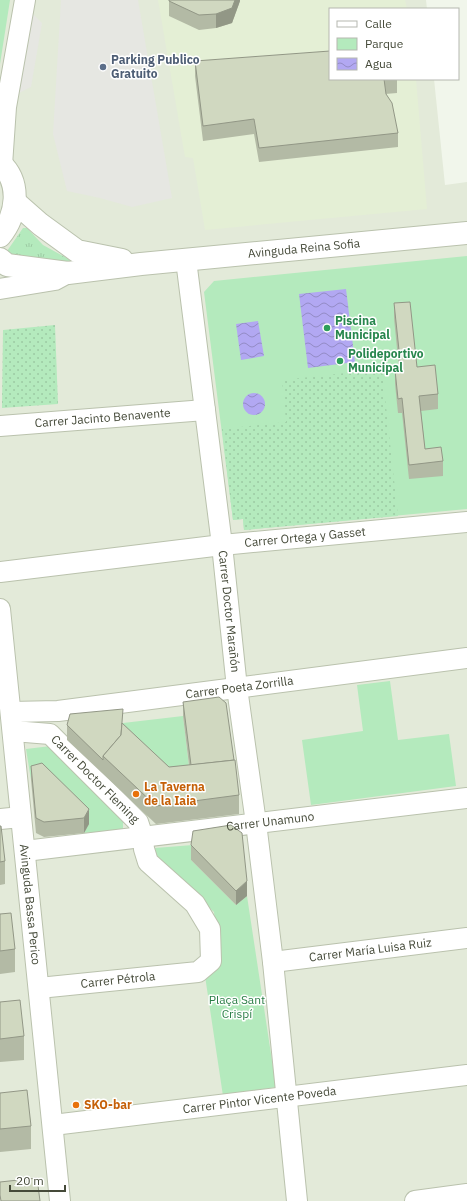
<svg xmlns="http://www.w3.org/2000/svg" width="467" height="1201" font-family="'IBM Plex Sans',sans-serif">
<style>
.residential{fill:#e3ead9}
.education{fill:#e4efd5}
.grass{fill:url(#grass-tufts)}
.park{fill:#b4eabd}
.garden{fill:url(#garden-dots)}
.parking{fill:#e6e7e2}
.water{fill:url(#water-waves)}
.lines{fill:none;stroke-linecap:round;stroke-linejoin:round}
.minor-casing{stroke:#bac2ad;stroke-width:22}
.tertiary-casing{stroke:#bac2ad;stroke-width:24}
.minor{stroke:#fff;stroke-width:20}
.tertiary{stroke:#fff;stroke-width:22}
.wall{fill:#b3baa5}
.shaded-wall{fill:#929786}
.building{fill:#d0d8c0;stroke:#929786}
.service-dot{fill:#5c6f8a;stroke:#fff;stroke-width:1.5}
.leisure-dot{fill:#2e9e5b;stroke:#fff;stroke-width:1.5}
.food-dot{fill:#e8710a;stroke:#fff;stroke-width:1.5}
.labels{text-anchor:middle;stroke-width:3;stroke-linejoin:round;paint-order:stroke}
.service-label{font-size:12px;font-weight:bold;fill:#4e5e75;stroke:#fff;text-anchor:start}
.street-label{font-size:12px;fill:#454a39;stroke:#fff}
.leisure-label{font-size:12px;font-weight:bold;fill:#27864d;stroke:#fff;text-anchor:start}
.food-label{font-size:12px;font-weight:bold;fill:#c56008;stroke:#fff;text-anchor:start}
.park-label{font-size:12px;fill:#2a7e46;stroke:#fff}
</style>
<defs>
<pattern id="grass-tufts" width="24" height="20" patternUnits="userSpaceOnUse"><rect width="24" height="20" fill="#b4eabd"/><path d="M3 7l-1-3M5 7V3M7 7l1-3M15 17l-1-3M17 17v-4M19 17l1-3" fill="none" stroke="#9ccaa3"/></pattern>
<pattern id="garden-dots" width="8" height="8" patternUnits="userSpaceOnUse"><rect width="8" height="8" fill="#b4eabd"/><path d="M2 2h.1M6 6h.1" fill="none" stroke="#9ccaa3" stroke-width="1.8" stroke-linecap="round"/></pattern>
<pattern id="water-waves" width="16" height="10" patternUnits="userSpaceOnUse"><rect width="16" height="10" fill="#b2a8f2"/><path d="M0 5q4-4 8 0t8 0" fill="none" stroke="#938bc5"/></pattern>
</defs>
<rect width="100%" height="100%" fill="#f1f6eb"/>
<path class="residential" d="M0,0H426L427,9H330V79H434L445,185L467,182V1201H0Z"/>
<path class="education" d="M158,0H405L407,9H330V79H416L427,209L205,230L193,158L185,157Z"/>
<path class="grass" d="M23,228H27L43,245L74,262L72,266L9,257L7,251Z"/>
<g class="park">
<path d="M0,0H10L0,64Z"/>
<path d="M467,256V509L244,530L243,519L233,520L204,292L214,281Z"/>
<path d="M390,681L398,740L449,734L456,786L311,805L302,740L363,731L357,685Z"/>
<path d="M183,716L191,783L122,742L123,723Z"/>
<path d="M51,746L123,822V830L84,833L89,823L31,780L26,749Z"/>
<path d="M193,845L191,860L236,905L247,896L276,1087L223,1096L205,976L213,973L219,965L214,912L158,861L155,848Z"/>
</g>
<g class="garden">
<path d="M55,325L58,404L2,408L3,330Z"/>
<path d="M382,369L398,516L244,530L243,519L233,520L222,429L286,422L282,380Z"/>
</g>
<g class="parking">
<path d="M61,0H138L172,198L132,207L100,198L67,191L53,134Z"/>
<path d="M30,11L42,23L31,87L15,95Z"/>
</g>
<g class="water">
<path d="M346,289L355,362L308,368L299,294Z"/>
<path d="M258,321L264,356L241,360L236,324Z"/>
<circle cx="254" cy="404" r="11"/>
</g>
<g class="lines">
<defs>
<g id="minor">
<path d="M2,165L6,107L25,0"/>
<path id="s1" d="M186,260L222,545L237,688L256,823L273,962L297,1201"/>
<path d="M0,289L55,280L68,273"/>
<path id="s2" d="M0,426L205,410"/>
<path id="s3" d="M0,572L222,545L467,522"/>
<path id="s4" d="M0,609L60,1201"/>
<path id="s5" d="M11,712L58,711L467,658"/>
<path id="s6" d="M13,731L50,734L138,822L143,837L144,849L148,862L195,904L210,929L211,961L198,972L39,988"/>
<path d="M0,819L21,817"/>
<path id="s7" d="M25,851L467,798"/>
<path id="s8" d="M273,962L467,938"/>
<path id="s9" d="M53,1125L467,1075"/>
<path d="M415,1201L467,1194"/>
</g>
<g id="tertiary">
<path d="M0,163C22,183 17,215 0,236"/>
<path d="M15,202L40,224L77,251L122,260"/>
<path id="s10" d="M0,259L7,265L68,273L141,264L467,233"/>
</g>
</defs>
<use href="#minor" class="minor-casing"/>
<use href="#tertiary" class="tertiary-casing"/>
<use href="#minor" class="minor"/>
<use href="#tertiary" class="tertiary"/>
</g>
<g class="wall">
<path d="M169,0H240V1L232,23L216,28L199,30L169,16Z"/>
<path d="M195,61L330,79H397V93L385,94L398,133V147L259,162L254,134L203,141L195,76Z"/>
<path d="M394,303L417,367L438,394V409L421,411L425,449L443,461V476L409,479L402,413H398L395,384V370L399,369L394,318Z"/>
<path d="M183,702L239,795V814L156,824L67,740V725L123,724L169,767L189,765L183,716Z"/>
<path d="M31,766L89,824L84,833L44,837L36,833L31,780Z"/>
<path d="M0,826L5,861V884L0,885Z"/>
<path d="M191,845L247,896L236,905L191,860Z"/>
<path d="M0,914L15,949V972L0,974Z"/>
<path d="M0,1002L24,1036V1060L0,1062Z"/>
<path d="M0,1093L31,1126V1149L0,1152Z"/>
</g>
<g class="shaded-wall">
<path d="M235,0H240V1L232,23L216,28V14Z"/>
<path d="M89,809V824L84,833V818Z"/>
<path d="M247,881V896L236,905V891Z"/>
</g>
<g class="building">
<path d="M169,0H235L232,8L216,14L199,15L169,1Z"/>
<path d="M330,51V79H388H384L386,94L392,103L398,133L259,148L254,119L203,126L195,61Z"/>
<path d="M410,302L417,367L435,365L438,394L419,396L425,449L441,447L443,461L409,465L402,398L398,399L395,370L401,369L394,303Z"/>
<path d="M219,697L226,703L234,760L191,765L183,702Z"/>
<path d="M123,709L121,735L103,756V760L67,725L70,714Z"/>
<path d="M122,723L169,767L235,760L239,795L156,806L103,756L121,735Z"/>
<path d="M42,763L89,809L84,818L44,822L36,818L31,766Z"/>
<path d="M231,825L242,833L247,881L236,891L191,845L193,831Z"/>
<path d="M0,826H1L5,861L0,862Z"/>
<path d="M11,913L15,949L0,951V914Z"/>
<path d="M20,1000L24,1036L0,1039V1002Z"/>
<path d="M27,1090L31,1126L0,1129V1093Z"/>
<path d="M37,1178L40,1201H1L0,1195V1182Z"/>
</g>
<circle class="service-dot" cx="103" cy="67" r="4"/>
<g class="leisure-dot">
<circle cx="327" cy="328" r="4"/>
<circle cx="340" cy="361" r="4"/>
</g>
<g class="food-dot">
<circle cx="136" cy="794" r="4"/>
<circle cx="76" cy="1105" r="4"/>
</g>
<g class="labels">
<g class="service-label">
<text x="111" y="64">Parking Publico<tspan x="111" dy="14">Gratuito</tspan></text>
</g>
<g class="street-label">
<text dy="4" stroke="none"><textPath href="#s10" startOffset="308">Avinguda Reina Sofia</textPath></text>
<text dy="4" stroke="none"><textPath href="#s2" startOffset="103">Carrer Jacinto Benavente</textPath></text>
<text dy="4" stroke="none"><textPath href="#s3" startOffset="307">Carrer Ortega y Gasset</textPath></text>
<text dy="4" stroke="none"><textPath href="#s1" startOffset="354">Carrer Doctor Marañón</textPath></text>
<text dy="4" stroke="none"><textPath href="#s5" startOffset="230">Carrer Poeta Zorrilla</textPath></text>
<text dy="4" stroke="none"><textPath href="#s6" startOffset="101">Carrer Doctor Fleming</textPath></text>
<text dy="4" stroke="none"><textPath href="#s7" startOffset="247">Carrer Unamuno</textPath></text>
<text dy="4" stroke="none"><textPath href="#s4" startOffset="297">Avinguda Bassa Perico</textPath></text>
<text dy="4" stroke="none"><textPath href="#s8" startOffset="98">Carrer María Luisa Ruiz</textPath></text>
<text transform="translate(118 980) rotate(-6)" y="4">Carrer Pétrola</text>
<text dy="4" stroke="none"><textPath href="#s9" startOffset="208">Carrer Pintor Vicente Poveda</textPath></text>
</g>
<g class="leisure-label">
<text x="335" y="325">Piscina<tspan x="335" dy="14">Municipal</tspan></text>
<text x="348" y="358">Polideportivo<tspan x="348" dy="14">Municipal</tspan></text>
</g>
<g class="food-label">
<text x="144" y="791">La Taverna<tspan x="144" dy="14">de la Iaia</tspan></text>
<text x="84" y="1109">SKO-bar</text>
</g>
<g class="park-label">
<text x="237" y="1004">Plaça Sant<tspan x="237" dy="14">Crispí</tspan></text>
</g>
</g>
<rect x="329" y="8" width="130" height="72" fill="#ffffff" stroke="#b5b7b0"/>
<rect x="337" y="21" width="20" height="6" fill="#ffffff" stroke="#b5b7b0"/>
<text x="365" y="28" font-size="12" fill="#454a39">Calle</text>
<rect x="337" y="38" width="20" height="12" fill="#b4eabd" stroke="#b5b7b0"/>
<text x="365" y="48" font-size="12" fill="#454a39">Parque</text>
<rect x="337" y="58" width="20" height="12" fill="url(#water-waves)" stroke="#b5b7b0"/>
<text x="365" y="68" font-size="12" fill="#454a39">Agua</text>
<path d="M10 1185v6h55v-6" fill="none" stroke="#454a39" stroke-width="2"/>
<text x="16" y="1185" font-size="12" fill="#454a39" stroke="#ffffff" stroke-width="3" paint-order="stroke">20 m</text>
</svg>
